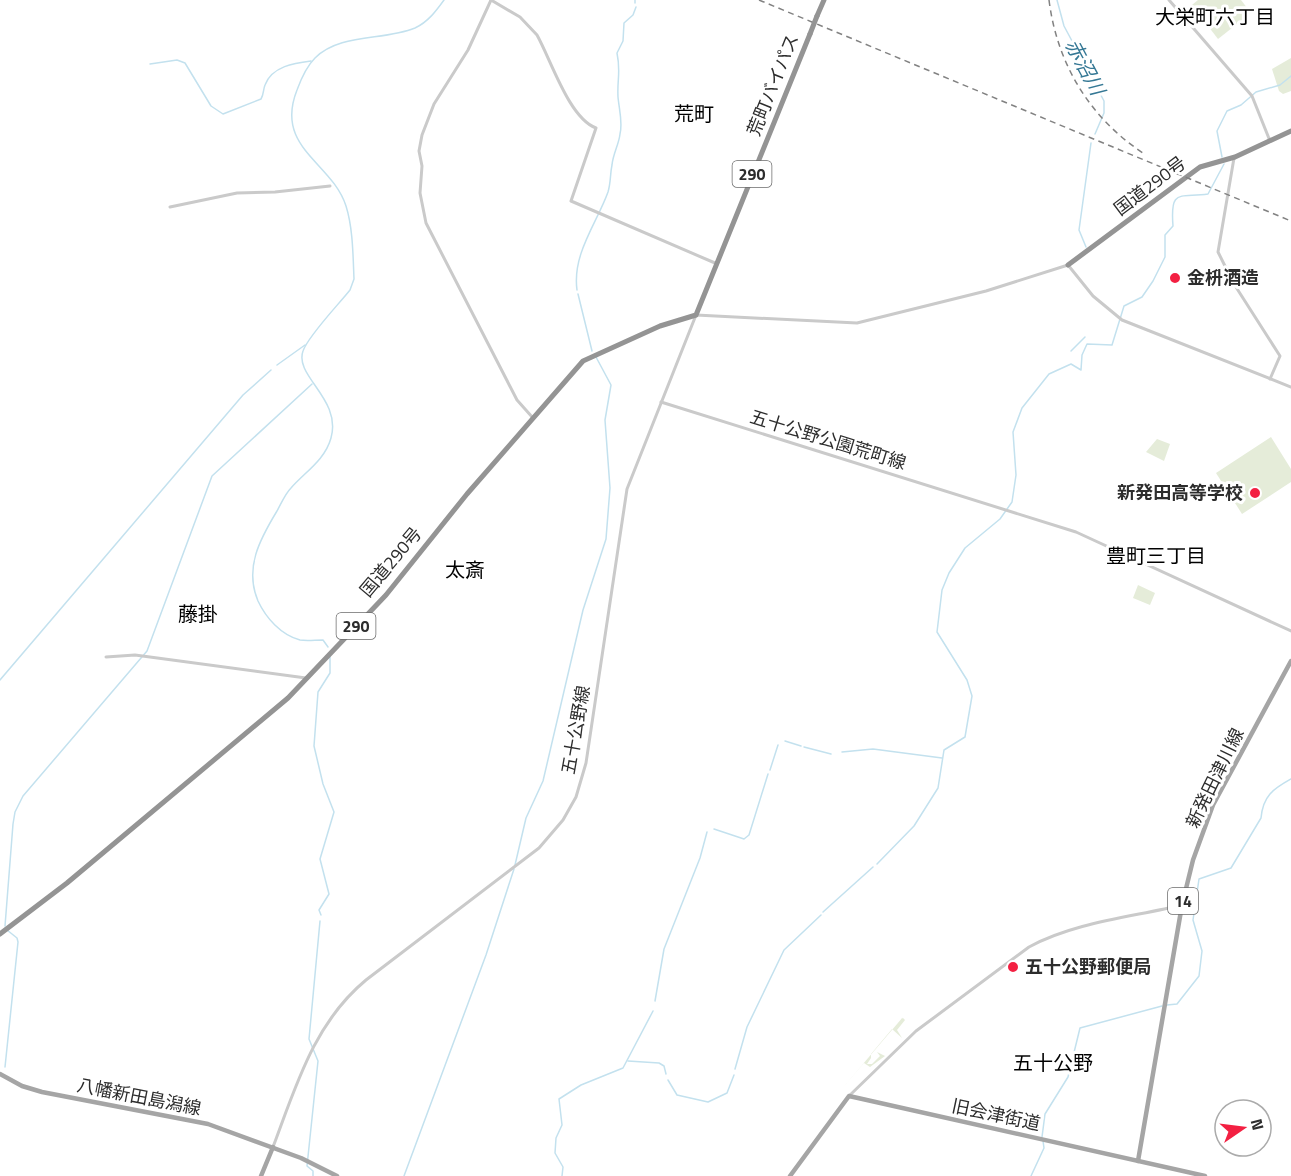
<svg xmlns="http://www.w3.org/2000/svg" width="1291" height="1176" font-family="'Titillium Web','Noto Sans JP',sans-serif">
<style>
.green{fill:#e5ecd9}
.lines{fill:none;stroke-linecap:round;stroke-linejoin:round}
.stream{stroke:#c3e1ee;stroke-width:1.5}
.minor{stroke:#cacaca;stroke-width:3}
.major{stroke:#a5a5a5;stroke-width:4.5}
.highway{stroke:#949494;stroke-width:5}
.rail{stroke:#828282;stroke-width:1.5;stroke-dasharray:6 4.5;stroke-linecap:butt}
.highway-bridge{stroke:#949494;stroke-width:5}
.poi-dot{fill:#f32042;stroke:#fff;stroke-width:2}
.labels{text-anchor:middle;stroke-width:6;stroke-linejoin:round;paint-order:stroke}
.shield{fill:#fff;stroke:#6c6c6c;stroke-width:1.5}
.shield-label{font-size:16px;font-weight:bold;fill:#2d2d2d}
.street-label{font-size:18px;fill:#2d2d2d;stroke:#fff}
.poi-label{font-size:18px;font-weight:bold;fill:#2d2d2d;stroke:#fff;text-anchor:start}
.neighbourhood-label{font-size:20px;fill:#000;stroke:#fff}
.water-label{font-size:20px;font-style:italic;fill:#357895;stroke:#fff}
</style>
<rect width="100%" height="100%" fill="#fff"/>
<g class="green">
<path d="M1198,0H1241L1251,13L1218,39L1192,5Z"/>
<path d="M1291,58V91L1283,94L1279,91L1272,69Z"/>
<path d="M1271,437L1291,469V482L1242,514L1216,473Z"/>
<path d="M1157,439L1170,444L1164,461L1146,452Z"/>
<path d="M1138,585L1155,593L1150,605L1133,598Z"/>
<path d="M903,1017L901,1019L903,1018L905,1020L897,1030L902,1038L892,1029L871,1054V1058L867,1064H872L880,1056L877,1052L885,1056L870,1067L864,1063L840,1091Z"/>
</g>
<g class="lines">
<g class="stream">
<path d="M635,0V3"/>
<path d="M1057,0L1064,26L1104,101V113L1095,134"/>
<path d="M150,64L177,60L185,63L211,106L223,114L261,99C264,94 263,90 265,85C272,66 295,63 311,61"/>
<path d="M1222,157L1217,131L1227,111L1241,105L1256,92L1280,85L1291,76"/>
<path d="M1086,247L1079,230L1091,143"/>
<path d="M577,290C572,254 597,223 608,192C611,182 610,174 612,165C613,154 619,144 620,134C623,122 619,109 618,97C617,79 621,72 617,53L623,41L624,23L633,15L636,7"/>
<path d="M578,294L592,351"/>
<path d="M1071,351L1085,337"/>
<path d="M277,365L305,345"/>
<path d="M328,647L323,640C315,640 307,641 300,640C281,635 266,618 258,601C244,568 260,539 277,511C281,504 285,494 291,488C305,472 325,460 331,438C342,399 294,376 303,351C308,336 339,304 350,290L354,279C353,256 353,228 346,206C332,162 274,148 297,90C301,79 306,67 315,58C340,33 383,41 415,28C428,22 436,11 444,0"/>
<path d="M0,680L243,395L271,370"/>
<path d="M785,741L801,746"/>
<path d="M804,747L831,754"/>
<path d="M842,752L873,749L942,758"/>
<path d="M770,770L778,745"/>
<path d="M714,829L744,839L749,835L768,774"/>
<path d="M877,864L914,826L938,788L944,750L965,737L972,696L967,680L937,632L942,590L949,573L965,548L1000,519L1012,502L1016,475L1013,432L1022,408L1049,374L1071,364L1081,370L1082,355L1087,344L1112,345L1124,306L1142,297L1153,281L1165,257V235L1173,226C1170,188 1179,198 1208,194L1224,164"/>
<path d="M515,865L526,818L543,781L583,610L606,539L610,488L605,420L611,385L596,357"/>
<path d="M823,912L873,867"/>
<path d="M321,915L319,910L329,894L320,859L334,812L323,784L314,746L318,692L330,673V657"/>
<path d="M5,926L13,824L15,812L23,796L147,651L212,476L312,384"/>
<path d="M655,1001L664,949L700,858L707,832"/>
<path d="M1167,1005L1177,1004L1199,976L1202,951L1193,920L1199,879L1231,868L1261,818C1263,796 1273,789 1291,779"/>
<path d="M628,1061L659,1063L664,1066L666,1074"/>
<path d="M5,1067L18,942L17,938L7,930"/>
<path d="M735,1069L747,1027L784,950L821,915"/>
<path d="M668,1080L677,1095L708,1102L727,1093L734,1075"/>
<path d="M1042,1137L1045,1114L1068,1077L1080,1028L1162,1006"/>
<path d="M313,1176V1171L307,1166L318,1061L309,1039L320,921"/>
<path d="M404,1176L486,955L514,869"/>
<path d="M562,1176L563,1167L555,1153L556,1138L562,1125L559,1099L581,1085L623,1068L653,1011"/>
<path d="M1031,1176L1044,1148L1043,1141"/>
</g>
<g class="minor">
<path d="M491,0L468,50L434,104L422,135L419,151L422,166L420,193L426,223L517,400L533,418"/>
<path d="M491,0L520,17L537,35C551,60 569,118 596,128L571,201L715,263"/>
<path d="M1169,0L1252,96L1270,141"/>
<path d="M1234,158L1218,252L1234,284L1280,356L1270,379"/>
<path d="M170,207L237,193L275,192L330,186"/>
<path d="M661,402L1076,532L1291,631"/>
<path d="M106,657L135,655L306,678"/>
<path d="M849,1096L916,1031L1029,947C1075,922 1133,917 1182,905"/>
<path d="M273,1147C296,1086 314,1023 366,980L539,848L563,820L576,797L586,763L627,489L696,315L857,323L986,291L1068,265L1093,296L1122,320L1291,387"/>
</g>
<g class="major">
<path d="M0,1074L22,1086L42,1092L208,1124L301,1158L337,1176"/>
<path d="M1138,1161L1182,905L1193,860L1213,805L1291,661"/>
<path d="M261,1176L273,1147"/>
<path d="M790,1176L849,1096L1205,1176"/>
</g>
<g class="highway">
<path d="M817,16L824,0"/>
<path d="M1068,265L1200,167L1235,157L1291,131"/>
<path d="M0,934L67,883L288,698L386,595L467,494L583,361L660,326L696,315L810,34"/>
</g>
<g class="rail">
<path d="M759,0L1291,221"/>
<path d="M1049,0C1057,64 1090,118 1143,153"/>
</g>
<path class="highway-bridge" d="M810,34L817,16"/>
</g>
<g class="poi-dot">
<circle cx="1175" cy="278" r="6"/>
<circle cx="1255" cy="493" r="6"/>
<circle cx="1013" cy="967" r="6"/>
</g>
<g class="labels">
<g class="shield">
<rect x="732.5" y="161" width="39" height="26" rx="4.5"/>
<rect x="336.5" y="613" width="39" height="26" rx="4.5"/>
<rect x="1168" y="888" width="30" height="26" rx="4.5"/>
</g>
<g class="shield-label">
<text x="752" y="180">290</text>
<text x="356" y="632">290</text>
<text x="1183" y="907">14</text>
</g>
<g class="street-label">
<text transform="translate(773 85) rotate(-68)" y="6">荒町バイパス</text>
<text transform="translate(1150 186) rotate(-37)" y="6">国道290号</text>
<text transform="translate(828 440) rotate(17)" y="6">五十公野公園荒町線</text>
<text transform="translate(391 562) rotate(-50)" y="6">国道290号</text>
<text transform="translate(576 730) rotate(-80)" y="6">五十公野線</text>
<text transform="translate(1215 778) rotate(-64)" y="6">新発田津川線</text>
<text transform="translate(139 1097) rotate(11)" y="6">八幡新田島潟線</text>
<text transform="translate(996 1115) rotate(12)" y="6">旧会津街道</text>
</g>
<g class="poi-label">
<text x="1187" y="284">金枡酒造</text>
<text x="1243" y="499" text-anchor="end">新発田高等学校</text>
<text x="1025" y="973">五十公野郵便局</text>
</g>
<g class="neighbourhood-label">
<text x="1215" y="24">大栄町六丁目</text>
<text x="694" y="121">荒町</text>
<text x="1156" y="563">豊町三丁目</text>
<text x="465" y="577">太斎</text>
<text x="198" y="621">藤掛</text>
<text x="1053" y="1070">五十公野</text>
</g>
<g class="water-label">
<text transform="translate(1085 67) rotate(62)" y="7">赤沼川</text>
</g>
</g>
<g transform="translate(1243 1128) rotate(76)"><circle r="28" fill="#ffffff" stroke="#ababab" stroke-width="1.5"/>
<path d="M0-4.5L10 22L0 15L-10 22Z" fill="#f32042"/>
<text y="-9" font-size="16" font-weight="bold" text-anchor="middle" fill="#2d2d2d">N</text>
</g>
</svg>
